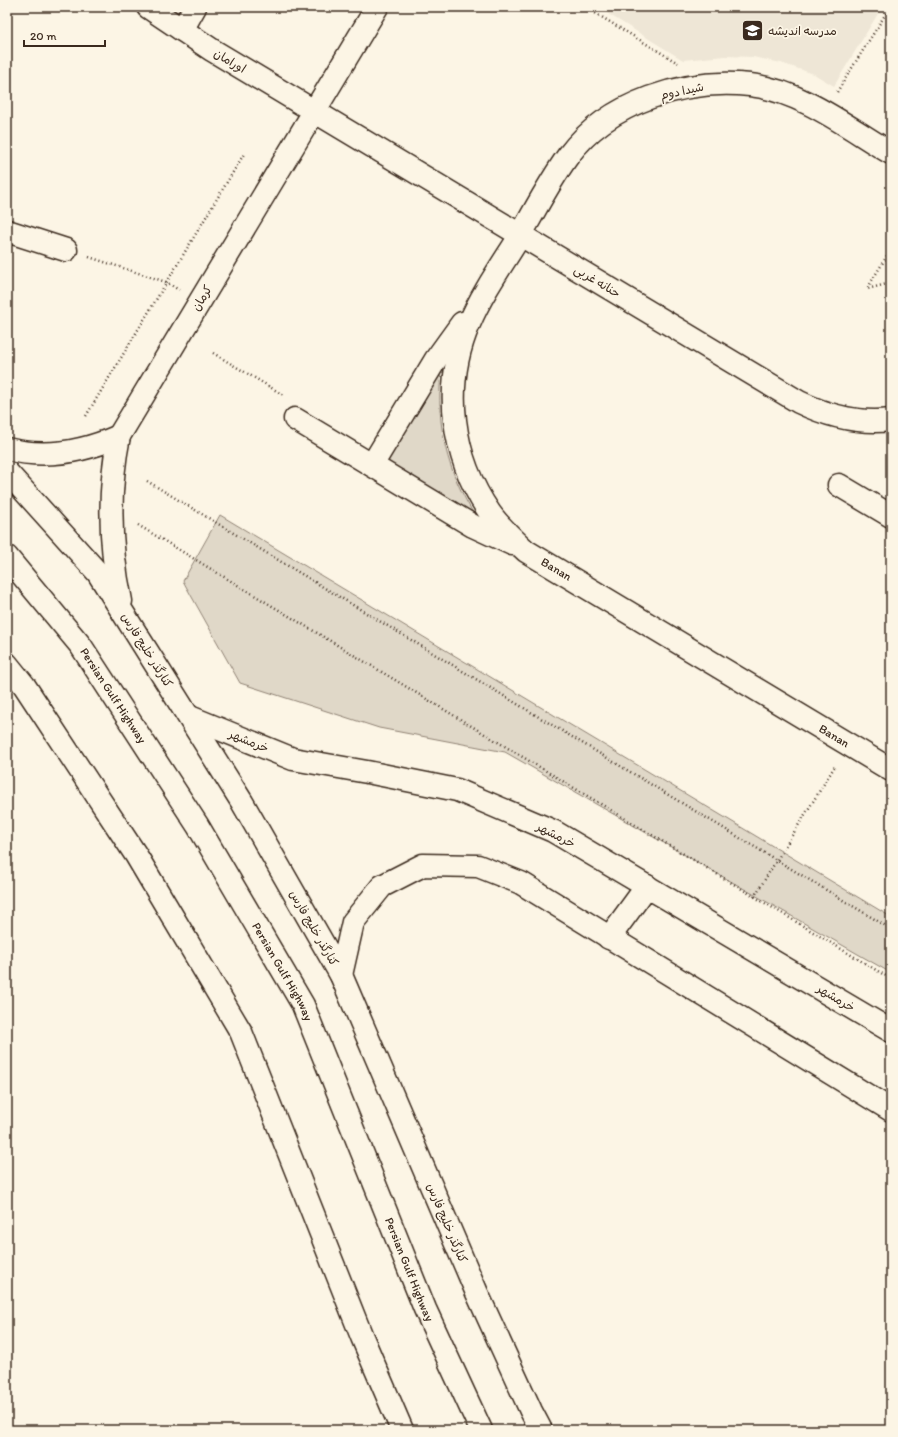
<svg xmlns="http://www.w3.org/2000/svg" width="898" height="1437" font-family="Itim,'Playpen Sans Arabic',sans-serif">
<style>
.built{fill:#eee6d6}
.green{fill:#e0d8c8;stroke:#8e8173}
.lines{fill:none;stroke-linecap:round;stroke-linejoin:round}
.minor-casing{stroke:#3b2a1e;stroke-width:25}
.tertiary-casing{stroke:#3b2a1e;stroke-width:25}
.trunk-casing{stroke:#3b2a1e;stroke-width:25}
.path{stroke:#3b2a1e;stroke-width:2.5;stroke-dasharray:1 3;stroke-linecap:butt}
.minor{stroke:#fcf5e5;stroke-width:22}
.tertiary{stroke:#fcf5e5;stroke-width:22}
.trunk{stroke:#fcf5e5;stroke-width:22}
.labels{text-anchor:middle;stroke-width:3.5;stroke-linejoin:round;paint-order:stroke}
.poi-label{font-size:12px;fill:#3b2a1e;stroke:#fcf5e5;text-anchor:start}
.street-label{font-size:12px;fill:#3b2a1e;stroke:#fcf5e5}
</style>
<rect width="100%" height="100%" fill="#fcf5e5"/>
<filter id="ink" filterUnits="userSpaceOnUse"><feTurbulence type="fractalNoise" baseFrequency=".025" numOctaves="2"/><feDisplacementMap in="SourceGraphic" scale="8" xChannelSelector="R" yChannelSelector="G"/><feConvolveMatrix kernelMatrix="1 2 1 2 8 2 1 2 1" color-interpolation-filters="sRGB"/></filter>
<g filter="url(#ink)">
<path class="built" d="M597,7H882L834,86L814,74L781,63L753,57L725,56L683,60Z"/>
<g class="green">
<path d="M441,370C436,427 446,470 477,519L382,462Z"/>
<path d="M220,515L891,917V973L505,752L379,728L240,683L183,581Z"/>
</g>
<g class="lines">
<defs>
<g id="minor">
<path d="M148,7L212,50L799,402C828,416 859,424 891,420"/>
<path d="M182,30L195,7"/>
<path id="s1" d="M891,153C847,127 802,91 750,85C685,78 608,102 568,156C550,181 535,210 520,236C502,265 482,293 469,324C442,386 452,458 490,513C500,527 513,539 526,551L891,770"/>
<path d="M7,231L66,250"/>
<path d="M295,419L473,526L512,544"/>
<path d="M372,465L436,359L462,323"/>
<path d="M839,485L891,516"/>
</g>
<g id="tertiary">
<path d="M7,449C46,459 83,452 119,436"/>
<path d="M7,472L98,573L242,802L341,975L477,1293L531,1411L541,1430"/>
<path d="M121,601C109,545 108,491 119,436L377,7"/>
<path d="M190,717L293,759L367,772L457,790L553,831L891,1031"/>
<path d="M609,938L647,886"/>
<path d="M341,975L353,922L382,886L423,865L478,866L521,883L891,1110"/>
</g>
<g id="trunk">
<path id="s2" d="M7,557L81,646L198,826L303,1005L425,1309L481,1430"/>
<path d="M7,664L24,685L136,855L241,1032L362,1337L402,1430"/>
</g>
</defs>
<use href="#minor" class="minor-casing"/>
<use href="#tertiary" class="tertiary-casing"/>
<use href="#trunk" class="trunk-casing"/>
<g class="path">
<path d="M585,7L678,63"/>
<path d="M837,92L890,7"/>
<path d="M891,249L867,289L891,283"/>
<path d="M89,257L166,282L179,290"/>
<path d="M213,353L285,396"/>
<path d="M86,416L244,154"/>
<path d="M888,446L891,457"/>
<path d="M147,481L891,929"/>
<path d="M138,525L891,979"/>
<path d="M754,897L835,766"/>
</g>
<use href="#minor" class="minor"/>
<use href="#tertiary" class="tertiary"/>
<use href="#trunk" class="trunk"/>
</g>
</g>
<defs>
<symbol id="school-square" viewBox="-11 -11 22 22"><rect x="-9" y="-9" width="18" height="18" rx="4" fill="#3b2a1e" stroke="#fcf5e5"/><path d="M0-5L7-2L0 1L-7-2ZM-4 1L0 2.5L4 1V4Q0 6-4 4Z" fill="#fff"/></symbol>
</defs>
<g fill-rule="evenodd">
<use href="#school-square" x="740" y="18" width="25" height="25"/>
</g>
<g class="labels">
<g class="poi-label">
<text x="768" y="35">مدرسه اندیشه</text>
</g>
<g class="street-label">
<text transform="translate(230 61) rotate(31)" y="4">اورامان</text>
<text transform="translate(682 91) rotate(-12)" y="4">شیدا دوم</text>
<text transform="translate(597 281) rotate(31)" y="4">حنانه غربی</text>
<text transform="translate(202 298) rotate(-59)" y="4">کرمان</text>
<text dy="4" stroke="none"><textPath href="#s1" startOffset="843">Banan</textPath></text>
<text transform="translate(147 650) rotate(58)" y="4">کنارگذر خلیج فارس</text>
<text dy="4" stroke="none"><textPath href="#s2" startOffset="175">Persian Gulf Highway</textPath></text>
<text dy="4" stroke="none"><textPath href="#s1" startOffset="1167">Banan</textPath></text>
<text transform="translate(249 741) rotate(22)" y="4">خرمشهر</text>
<text transform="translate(556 835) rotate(27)" y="4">خرمشهر</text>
<text transform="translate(314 928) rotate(60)" y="4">کنارگذر خلیج فارس</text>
<text dy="4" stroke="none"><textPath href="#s2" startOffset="499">Persian Gulf Highway</textPath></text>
<text transform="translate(836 998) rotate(31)" y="4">خرمشهر</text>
<text transform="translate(447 1223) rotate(67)" y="4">کنارگذر خلیج فارس</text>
<text dy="4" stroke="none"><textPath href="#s2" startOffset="823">Persian Gulf Highway</textPath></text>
</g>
</g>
<rect width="898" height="1437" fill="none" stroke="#fcf5e5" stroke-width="24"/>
<rect x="12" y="12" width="874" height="1413" fill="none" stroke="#3b2a1e" stroke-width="1.5" filter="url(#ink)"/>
<path d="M24 40v6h81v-6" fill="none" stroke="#3b2a1e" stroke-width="2"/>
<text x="30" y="40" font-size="12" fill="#3b2a1e" stroke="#fcf5e5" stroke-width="3" paint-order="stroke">20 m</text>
</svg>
